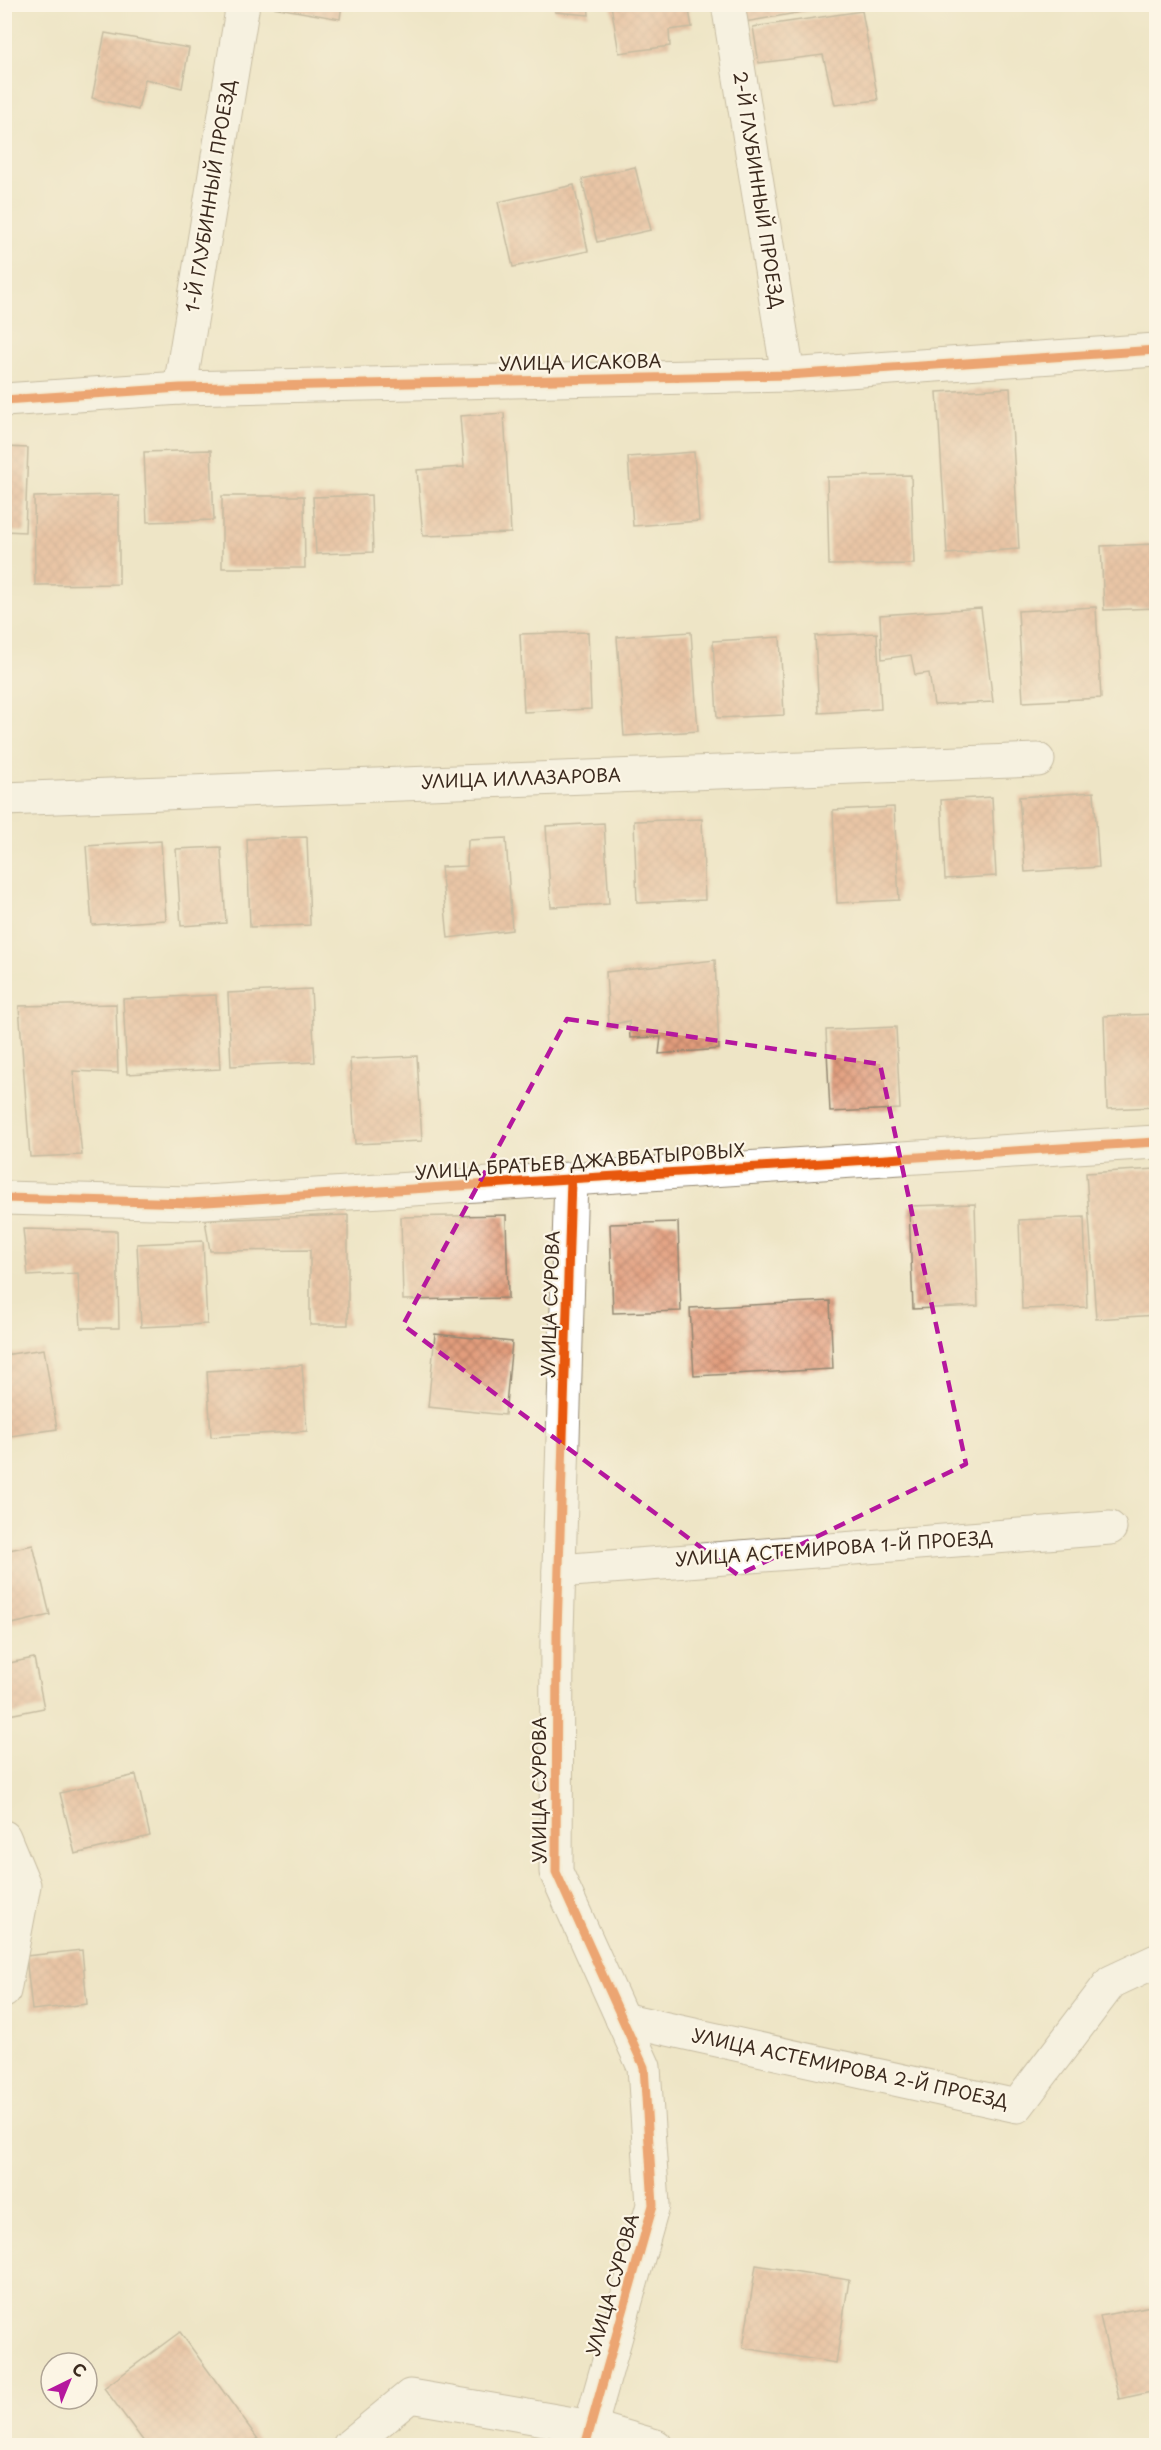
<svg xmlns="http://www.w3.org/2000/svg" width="1161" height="2450" font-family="'Playpen Sans',sans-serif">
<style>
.building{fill:url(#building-cross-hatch)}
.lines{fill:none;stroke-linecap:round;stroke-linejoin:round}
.minor-casing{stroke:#948872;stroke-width:35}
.minor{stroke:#fff;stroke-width:33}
.cycleway-casing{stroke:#fcf5e5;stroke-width:13}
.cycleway{stroke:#e8590c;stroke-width:9}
.marked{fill:none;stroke:#b5179e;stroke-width:4.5;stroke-dasharray:12 8;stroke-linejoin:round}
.labels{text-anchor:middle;stroke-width:4.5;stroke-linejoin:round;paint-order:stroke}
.street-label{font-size:18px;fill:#3b2a1e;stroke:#fcf5e5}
</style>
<defs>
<pattern id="building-cross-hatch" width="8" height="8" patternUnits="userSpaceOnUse" patternTransform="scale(1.5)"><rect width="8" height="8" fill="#e29d7d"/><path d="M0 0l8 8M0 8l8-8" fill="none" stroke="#b88066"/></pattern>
</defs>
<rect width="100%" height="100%" fill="#fcf5e5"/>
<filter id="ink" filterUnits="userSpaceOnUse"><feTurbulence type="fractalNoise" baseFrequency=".0167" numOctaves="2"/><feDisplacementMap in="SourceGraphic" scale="12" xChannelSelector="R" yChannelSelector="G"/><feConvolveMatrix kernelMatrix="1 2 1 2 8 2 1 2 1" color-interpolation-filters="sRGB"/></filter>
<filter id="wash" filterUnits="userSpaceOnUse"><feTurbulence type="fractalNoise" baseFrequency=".008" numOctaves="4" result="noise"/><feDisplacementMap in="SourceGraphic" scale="24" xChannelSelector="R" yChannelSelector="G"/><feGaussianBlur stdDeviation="1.35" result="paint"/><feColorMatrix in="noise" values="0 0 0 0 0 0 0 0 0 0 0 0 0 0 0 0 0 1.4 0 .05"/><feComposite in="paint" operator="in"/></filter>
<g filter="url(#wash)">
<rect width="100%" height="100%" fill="#eee5c6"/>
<g id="blocks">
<g class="building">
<path d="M273,4H342L340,19L272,7Z"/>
<path d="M554,4H588L589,15L555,12Z"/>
<path d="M611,5H688L692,27L669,30L670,46L619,53Z"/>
<path d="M742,5H819L820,9L745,22Z"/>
<path d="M862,11L878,100L835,105L823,55L759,63L753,27Z"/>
<path d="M105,33L189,48L182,88L145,79L138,110L92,98Z"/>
<path d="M635,167L651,230L597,242L582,179Z"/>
<path d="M574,185L588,251L513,267L498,202Z"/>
<path d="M1010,388L1019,549L947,554L937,392Z"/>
<path d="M504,413L511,533L423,536L417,470L464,467L460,416Z"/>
<path d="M5,447L28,448L25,532L5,531Z"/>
<path d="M211,450L214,520L147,522L144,452Z"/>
<path d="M694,452L699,521L633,526L628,457Z"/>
<path d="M911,475L914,564L829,565L827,477Z"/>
<path d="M119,495V584L35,585L34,497Z"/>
<path d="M371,495L373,552L316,554L313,497Z"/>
<path d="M222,496H304L305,568H222Z"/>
<path d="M1156,544V608L1104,610L1101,546Z"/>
<path d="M1096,607L1101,698L1023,702L1018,611Z"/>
<path d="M981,608L993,702L934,705L929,673L915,675L911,655L882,659L880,615Z"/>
<path d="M588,632L591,709L524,712L520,634Z"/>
<path d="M691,632L698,731L624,736L617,637Z"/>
<path d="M877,633L881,709L819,713L815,636Z"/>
<path d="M780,637L784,715L717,718L713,641Z"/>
<path d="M1094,792L1099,867L1025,872L1019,797Z"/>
<path d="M992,797L996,876L945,879L941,800Z"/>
<path d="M894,807L899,900L837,903L833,810Z"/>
<path d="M702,819L705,900L637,903L634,821Z"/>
<path d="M604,823L609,904L551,907L546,826Z"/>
<path d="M307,837L310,925L250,927L247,839Z"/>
<path d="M506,838L512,930L448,938L441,867L467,866L468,840Z"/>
<path d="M161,841L166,920L92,925L86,846Z"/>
<path d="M221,847L226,923L181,926L176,849Z"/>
<path d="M715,960L719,1049L659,1054L661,1037L630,1038L629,1021L609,1025L606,972Z"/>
<path d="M311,989L315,1062L231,1066L228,993Z"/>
<path d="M216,995L220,1069L127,1074L123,999Z"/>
<path d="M116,1004L118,1073L73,1071L82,1155L30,1157L19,1006Z"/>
<path d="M1156,1014V1107L1107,1109L1104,1016Z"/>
<path d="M896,1027L900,1109L830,1112L826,1030Z"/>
<path d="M417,1056L422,1141L355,1144L350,1059Z"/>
<path d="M1156,1169V1315L1096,1319L1086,1173Z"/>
<path d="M975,1204L978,1306L913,1309L909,1206Z"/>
<path d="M348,1215V1325H310V1250L210,1251L205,1220Z"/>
<path d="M506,1215L508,1298L403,1300L401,1217Z"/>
<path d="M1084,1217L1087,1307L1022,1309L1019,1220Z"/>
<path d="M678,1222L681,1311L613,1313L610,1224Z"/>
<path d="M23,1229L117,1231L119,1328H81L78,1273L28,1276Z"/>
<path d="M203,1241L207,1324L141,1327L137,1244Z"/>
<path d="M830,1301L833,1369L694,1376L690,1308Z"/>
<path d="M435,1334L512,1342L505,1415L428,1407Z"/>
<path d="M44,1349L57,1429L4,1437V1355Z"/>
<path d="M302,1365L307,1431L211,1437L207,1371Z"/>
<path d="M33,1545L50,1615L12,1624L4,1595V1551Z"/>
<path d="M34,1658L44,1708L4,1716V1664Z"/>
<path d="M136,1775L150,1836L75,1854L60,1793Z"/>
<path d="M82,1950L87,2004L32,2010L26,1956Z"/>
<path d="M756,2265L849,2280L836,2363L743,2348Z"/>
<path d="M1156,2305V2391L1119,2399L1100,2316Z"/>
<path d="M180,2332L258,2439L249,2446H147L104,2388Z"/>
</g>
</g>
</g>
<g filter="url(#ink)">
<use href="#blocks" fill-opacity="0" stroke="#948872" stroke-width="1.5"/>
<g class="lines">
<defs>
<g id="minor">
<path d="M728,4L788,375"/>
<path d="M180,388L243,4"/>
<path d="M4,400L180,388L788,375L1156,350"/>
<path d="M4,799L1038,760"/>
<path d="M571,1179L557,1632L556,1872L644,2067L653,2205L585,2446"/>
<path d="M4,1198L190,1203L1156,1142"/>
<path d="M559,1571L1110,1528"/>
<path d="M4,1837L24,1885L4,1991"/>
<path d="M622,2019L1017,2106L1111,1982L1156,1961"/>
<path d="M349,2446L410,2396L591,2427L656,2446"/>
</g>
</defs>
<use href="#minor" class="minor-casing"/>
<use href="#minor" class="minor"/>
<defs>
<g id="cycleway">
<path d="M4,400L180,388L788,375L1156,350"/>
<path d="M571,1179L557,1632L556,1872L644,2067L653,2205L585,2446"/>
<path d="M4,1198L190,1203L1156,1142"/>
</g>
</defs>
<use href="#cycleway" class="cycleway-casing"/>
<use href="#cycleway" class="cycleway"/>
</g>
</g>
<path d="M0 0H1161V2450H0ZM567,1019L880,1064L966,1464L738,1575L403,1325Z" fill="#eee5c6" fill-opacity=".55" fill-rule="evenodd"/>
<path class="marked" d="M567,1019L880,1064L966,1464L738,1575L403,1325Z"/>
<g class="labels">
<g class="street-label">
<text transform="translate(758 190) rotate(81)" y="6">2-Й ГЛУБИННЫЙ ПРОЕЗД</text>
<text transform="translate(211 196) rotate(-81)" y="6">1-Й ГЛУБИННЫЙ ПРОЕЗД</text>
<text transform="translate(580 363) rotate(-1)" y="6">УЛИЦА ИСАКОВА</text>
<text transform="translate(521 779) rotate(-2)" y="6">УЛИЦА ИЛЛАЗАРОВА</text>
<text transform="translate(580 1162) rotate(-4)" y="6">УЛИЦА БРАТЬЕВ ДЖАВБАТЫРОВЫХ</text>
<text transform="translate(551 1304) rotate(-88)" y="6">УЛИЦА СУРОВА</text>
<text transform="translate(834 1549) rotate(-4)" y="6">УЛИЦА АСТЕМИРОВА 1-Й ПРОЕЗД</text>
<text transform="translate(540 1790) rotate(-90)" y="6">УЛИЦА СУРОВА</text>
<text transform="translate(850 2069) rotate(12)" y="6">УЛИЦА АСТЕМИРОВА 2-Й ПРОЕЗД</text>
<text transform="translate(613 2285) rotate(-74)" y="6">УЛИЦА СУРОВА</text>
</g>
</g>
<rect width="1161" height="2450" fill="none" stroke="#fcf5e5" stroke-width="24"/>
<g transform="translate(69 2381) rotate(43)"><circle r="28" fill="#fcf5e5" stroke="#afa495" stroke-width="1.5"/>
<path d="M0-4.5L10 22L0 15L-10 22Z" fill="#b5179e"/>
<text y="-9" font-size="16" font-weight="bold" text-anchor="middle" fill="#3b2a1e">С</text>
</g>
</svg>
